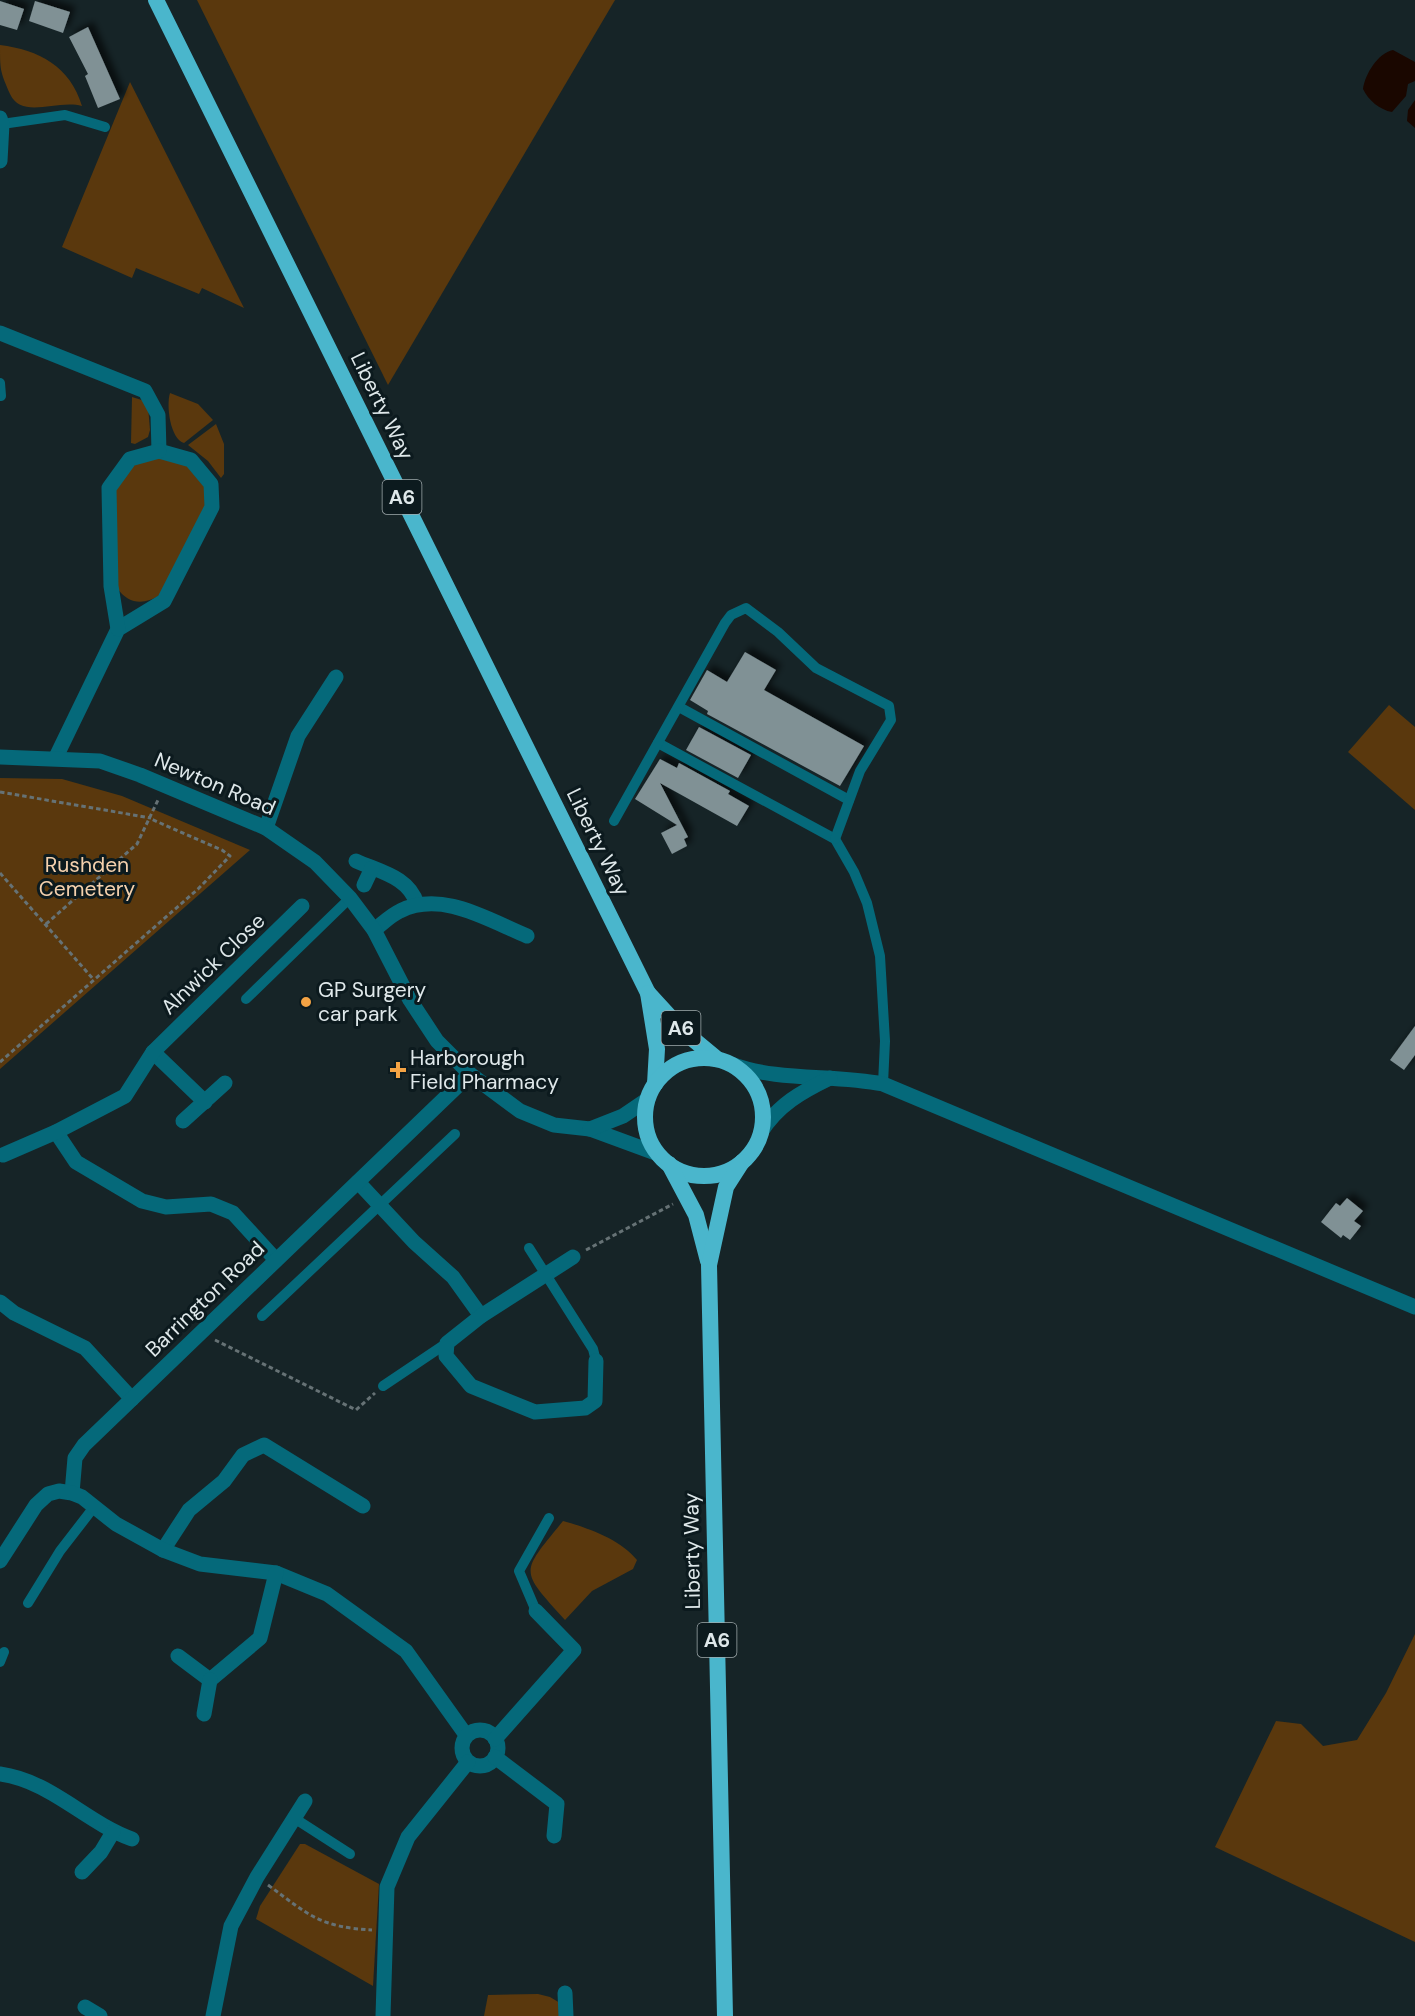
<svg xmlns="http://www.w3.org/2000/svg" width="1415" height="2016" font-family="'DM Sans',sans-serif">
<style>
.green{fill:#5a380d}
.water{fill:#1a0700}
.building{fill:#809195;filter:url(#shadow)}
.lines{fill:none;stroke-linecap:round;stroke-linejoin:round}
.path{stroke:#667275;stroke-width:3;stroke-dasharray:4.5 3;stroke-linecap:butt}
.service{stroke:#05697a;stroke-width:10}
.minor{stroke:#05697a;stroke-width:15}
.tertiary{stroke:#05697a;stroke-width:15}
.trunk{stroke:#4ab6cc;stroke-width:16}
.poi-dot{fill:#f4a344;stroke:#0c1a1e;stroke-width:2}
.labels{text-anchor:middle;stroke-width:6;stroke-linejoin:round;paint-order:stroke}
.shield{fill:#0c1a1e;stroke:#a0aaad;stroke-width:1.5}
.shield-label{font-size:20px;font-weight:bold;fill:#dfe8ea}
.street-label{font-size:21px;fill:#dfe8ea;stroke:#0c1a1e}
.park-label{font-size:21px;fill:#f5d1ad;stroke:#0c1a1e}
.poi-label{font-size:21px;fill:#dfe8ea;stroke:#0c1a1e;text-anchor:start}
</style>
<defs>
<filter id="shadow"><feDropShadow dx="5.5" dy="-5.5" stdDeviation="3" flood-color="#0009"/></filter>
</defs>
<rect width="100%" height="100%" fill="#162427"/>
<g class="green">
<path d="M197,0H615L388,385Z"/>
<path d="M0,45C39,50 70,66 82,106C57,99 22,120 10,94C0,71 0,70 0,45Z"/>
<path d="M130,82L244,308L202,288L199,294L136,268L132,278L62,247Z"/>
<path d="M170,393L198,404L213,420L184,443C170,439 166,405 170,393Z"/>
<path d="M132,397L145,401L148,406L150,430L148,437L135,444L131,443Z"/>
<path d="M216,424L224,444V474L221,478L208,461L188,445Z"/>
<path d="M158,457L184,462L206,489L208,501L160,595C144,605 129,605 117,588L114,493L131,466Z"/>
<path d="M1389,705L1415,727V810L1348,752Z"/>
<path d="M0,778L62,779L122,796L250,850L0,1069Z"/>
<path d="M563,1521C588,1528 620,1539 637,1560L633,1569L592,1591L565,1620C519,1569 520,1574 563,1521Z"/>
<path d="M1415,1634V1942L1215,1847L1276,1721L1301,1724L1323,1746L1357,1740L1386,1693Z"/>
<path d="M300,1844H305L379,1884L373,1986L256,1919L260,1906Z"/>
<path d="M538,1994L550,1997L560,2003V2016H484L488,1995Z"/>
</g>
<g class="water">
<path d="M1393,50L1415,62V81L1408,84L1406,96L1392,112C1380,110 1368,100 1363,89C1365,74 1378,53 1393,50Z"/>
<path d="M1415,100V128L1407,121L1408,110Z"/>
</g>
<g class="building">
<path d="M0,1L24,9L17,30L0,25Z"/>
<path d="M35,1L70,12L63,33L29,21Z"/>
<path d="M88,27L120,99L98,108L85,76L88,74L69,37Z"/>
<path d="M745,652L776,670L764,690L864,746L840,786L707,714L708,711L690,700L707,670L727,682Z"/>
<path d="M699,727L751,755L738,778L686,750Z"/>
<path d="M660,759L677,768L679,763L730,791L728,794L749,806L737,826L660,783L688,837L684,839L687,846L672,854L661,833L677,825L635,799Z"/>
<path d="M1415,1026V1055L1404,1070L1390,1060Z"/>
<path d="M1347,1198L1363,1211L1354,1221L1361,1226L1350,1240L1343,1235L1341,1238L1321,1222L1336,1203L1340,1206Z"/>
</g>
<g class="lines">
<g class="path">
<path d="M0,792L151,818"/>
<path d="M0,873L94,980"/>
<path d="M46,924L137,844L159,798"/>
<path d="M0,1062L198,889L230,856L222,850L151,819"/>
<path d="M586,1250L673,1204"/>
<path d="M215,1340L356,1410L375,1393"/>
<path d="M268,1885C309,1915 319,1927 372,1930"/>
</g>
<g class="service">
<path d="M2,124L65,115L105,127"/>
<path d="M0,383L1,396"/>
<path d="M679,707L849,800"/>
<path d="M658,743L835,839L854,872L867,903L880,956L885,1041L883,1084"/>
<path d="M614,821L725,623L731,615L746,608L778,632L816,668L889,706L891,720L860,771L835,839"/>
<path d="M246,999L350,898"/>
<path d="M529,1248L593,1349L596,1361"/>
<path d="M262,1316L455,1134"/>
<path d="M383,1386L447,1343"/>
<path d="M28,1603L60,1551L94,1507"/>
<path d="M536,1611L519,1571L549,1518"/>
<path d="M0,1662L4,1652"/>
<path d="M294,1818L350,1854"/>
</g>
<g class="minor">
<path d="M0,118L2,124L0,161"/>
<path d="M0,333L145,391L158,415L159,451L191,460L211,484L212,507L164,601L118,629L56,757"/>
<path d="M118,629L111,586L109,488L130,459L159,451"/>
<path d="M266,828L298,736L336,677"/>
<path d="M356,861C380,872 409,877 417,904"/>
<path d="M364,885L372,868"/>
<path d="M374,930C382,924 391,915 400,911C442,890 488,920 527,936"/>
<path d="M153,1052L205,1102"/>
<path d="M183,1121L225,1083"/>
<path d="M56,1132L76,1162L142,1201L166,1207L211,1204L233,1213L276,1260"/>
<path d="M3,1155L56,1132L125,1096L153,1052L302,906"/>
<path d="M358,1182L414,1242L453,1277L481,1316"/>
<path d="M573,1257L481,1316L447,1343L446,1356L471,1386L535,1412L585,1408L595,1401L596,1361"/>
<path d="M0,1302L14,1313L85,1348L132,1399"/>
<path d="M72,1493L75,1458L84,1445L470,1074"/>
<path d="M163,1550L189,1510L224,1481L243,1455L264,1445L363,1506"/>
<path d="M0,1561L36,1505L48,1494L59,1491L72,1493L82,1497L116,1524L163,1550L200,1564L276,1573L327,1594L406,1651L466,1735"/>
<path d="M178,1656L210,1680L260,1638L276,1573"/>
<path d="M204,1714L210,1680"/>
<circle cx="480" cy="1748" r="18"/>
<path d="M495,1739L574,1650L536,1611"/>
<path d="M495,1757L557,1804L554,1836"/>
<path d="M0,1774C51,1781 85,1822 132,1839"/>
<path d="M82,1872L101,1852L113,1832"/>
<path d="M565,1993L566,2016"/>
<path d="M85,2007L100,2016"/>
<path d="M213,2016L231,1926L257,1877L305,1801"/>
<path d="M383,2016L387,1887L408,1837L468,1762"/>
</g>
<g class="tertiary">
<path d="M0,757L100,761L140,775L266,828L315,862L350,898L374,930L410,1000L437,1041L470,1074L520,1111L554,1125L590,1129L658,1154"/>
<path d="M731,1064C780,1082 832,1074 883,1084L1415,1307"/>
<path d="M590,1129L623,1116L648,1099"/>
<path d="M761,1132C778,1105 801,1092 830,1078"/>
</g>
<g class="trunk">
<path d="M156,0L648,993L657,1049L655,1084"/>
<path d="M648,993L682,1030L717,1059"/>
<circle cx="704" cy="1117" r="59"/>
<path d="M669,1164L696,1215L708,1261"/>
<path d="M725,2016L709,1265L726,1187L742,1162"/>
</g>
</g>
<g class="poi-dot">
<circle cx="306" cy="1002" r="6"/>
<path d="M395 1061h6v6h6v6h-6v6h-6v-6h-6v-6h6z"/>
</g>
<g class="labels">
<g class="shield">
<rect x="382.5" y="480" width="39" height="34" rx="4.5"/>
<rect x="661.5" y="1011" width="39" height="34" rx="4.5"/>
<rect x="697.5" y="1623" width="39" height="34" rx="4.5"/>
</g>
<g class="shield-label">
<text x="402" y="504">A6</text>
<text x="681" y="1035">A6</text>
<text x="717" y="1647">A6</text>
</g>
<g class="street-label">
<text transform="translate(382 406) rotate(64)" y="7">Liberty Way</text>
<text transform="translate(215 784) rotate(23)" y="7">Newton Road</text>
<text transform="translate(598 842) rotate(64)" y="7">Liberty Way</text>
<text transform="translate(213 964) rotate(-44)" y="7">Alnwick Close</text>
<text transform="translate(205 1299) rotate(-44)" y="7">Barrington Road</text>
<text transform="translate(692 1551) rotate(-91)" y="7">Liberty Way</text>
</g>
<g class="park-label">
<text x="87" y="872">Rushden<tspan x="87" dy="24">Cemetery</tspan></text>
</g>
<g class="poi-label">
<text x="318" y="997">GP Surgery<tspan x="318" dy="24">car park</tspan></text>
<text x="410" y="1065">Harborough<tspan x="410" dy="24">Field Pharmacy</tspan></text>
</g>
</g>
</svg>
